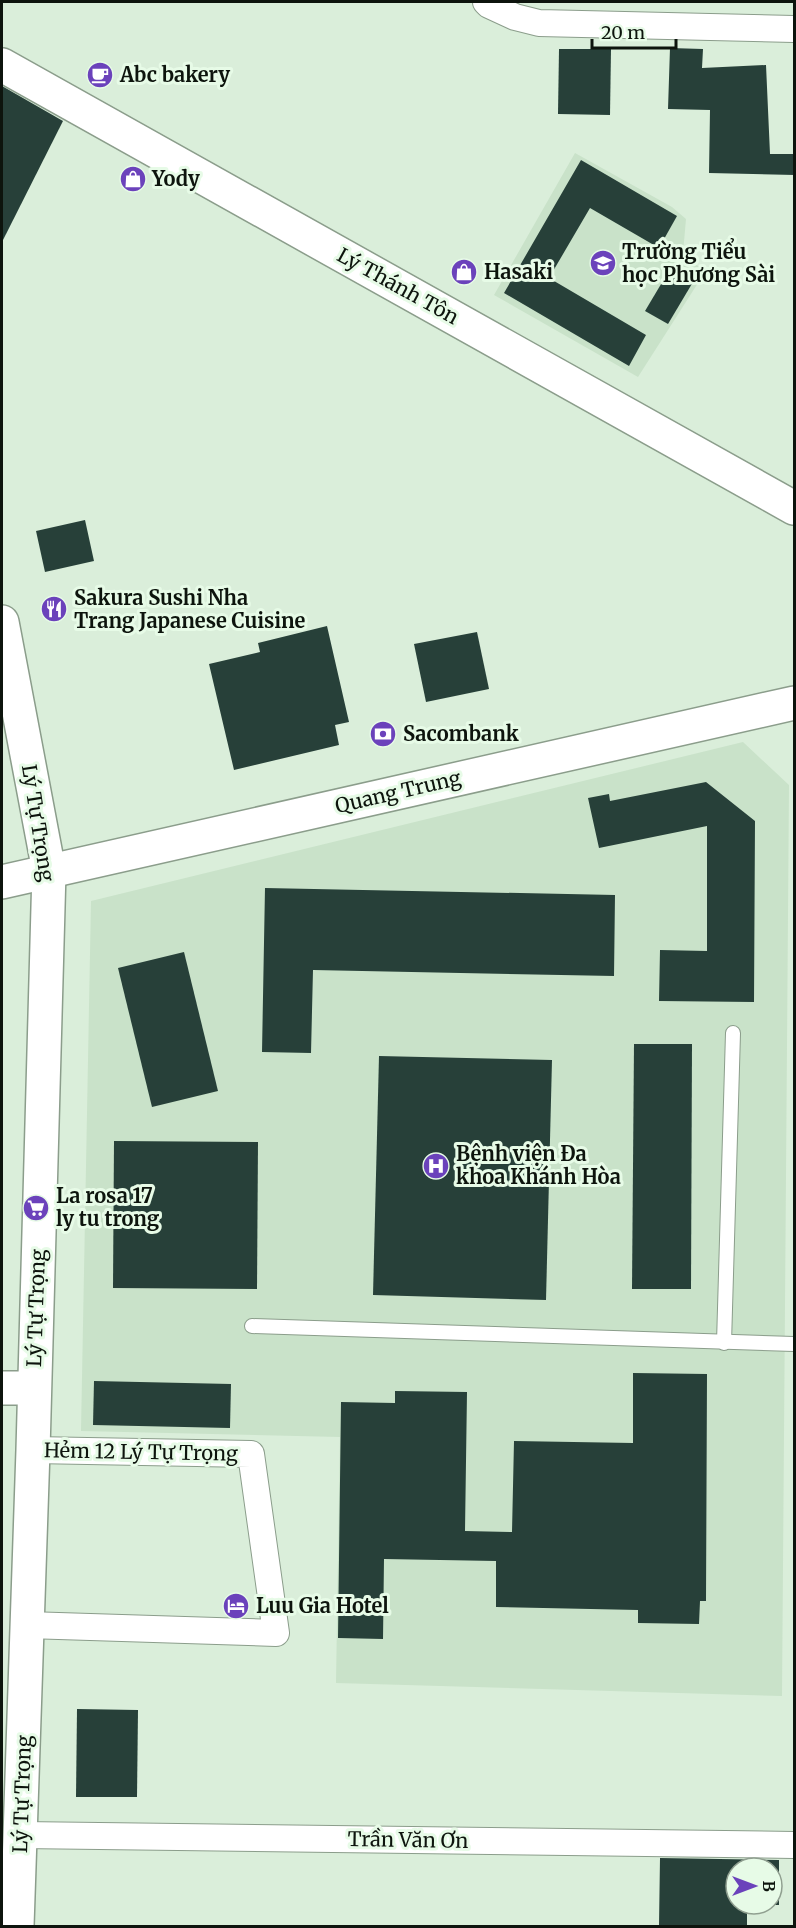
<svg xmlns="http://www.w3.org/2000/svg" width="796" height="1928" font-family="Merriweather,serif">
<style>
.built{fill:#c9e2c9}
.building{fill:#274039;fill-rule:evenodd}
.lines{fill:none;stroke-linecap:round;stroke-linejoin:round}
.lane-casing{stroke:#8b9d8b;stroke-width:16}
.street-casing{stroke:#8b9d8b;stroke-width:28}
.secondary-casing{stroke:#8b9d8b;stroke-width:36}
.lane{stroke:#fff;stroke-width:14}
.street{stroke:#fff;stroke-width:26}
.secondary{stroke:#fff;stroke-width:33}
.labels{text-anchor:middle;stroke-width:6;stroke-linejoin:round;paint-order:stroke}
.poi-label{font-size:20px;font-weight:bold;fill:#0d140d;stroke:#e7fbe7;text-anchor:start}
.street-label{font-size:20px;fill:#0d140d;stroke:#e7fbe7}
</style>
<rect width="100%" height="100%" fill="#daeeda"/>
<g class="built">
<path d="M575,153L672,207L686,219L683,253L705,272L638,377L494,295Z"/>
<path d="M743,742L789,785L782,1696L336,1683L340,1437L81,1431L91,901Z"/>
</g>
<g class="building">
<path d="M670,48L703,49L702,68L766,65L770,154H795V175L709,173L710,110L668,109Z"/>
<path d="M559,49H611L610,115L558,114Z"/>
<path d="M2,86L63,121L2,242Z"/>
<path d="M581,160L677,216L659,248L590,208L549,278L646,335L629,366L504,293Z"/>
<path d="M673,264L696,277L668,324L645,311Z"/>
<path d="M85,520L94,561L45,572L36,531Z"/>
<path d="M327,626L349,722L335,725L339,745L234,770L209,664L260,652L258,643Z"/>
<path d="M477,632L489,689L426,702L414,644Z"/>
<path d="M706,782L755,821L754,1002L659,1001L660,950L707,951V826L599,848L588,798L609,794L610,801Z"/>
<path d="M265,888L615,895L614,976L313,970L311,1053L262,1052Z"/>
<path d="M184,952L218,1091L152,1107L118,968Z"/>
<path d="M634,1044H692L691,1289H632Z"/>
<path d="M379,1056L552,1060L546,1300L373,1295Z"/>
<path d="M114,1141L258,1142L257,1289L113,1288Z"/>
<path d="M633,1373L707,1374L706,1601H700L699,1624L638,1623V1610L496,1607V1561L384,1559L383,1639L338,1638L341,1402L395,1403V1391L467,1392L465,1531L512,1532L514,1441L633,1443Z"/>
<path d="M94,1381L231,1384L230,1428L93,1425Z"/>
<path d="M77,1709L138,1710L137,1797H76Z"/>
<path d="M660,1858L779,1860V1905H747V1926H659ZM736,1868H772V1904H736Z"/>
</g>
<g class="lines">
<defs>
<g id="lane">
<path d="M252,1326L794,1344"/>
<path d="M724,1343L733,1033"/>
</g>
<g id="street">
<path d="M486,2L489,5L515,17L539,23L794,29"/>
<path d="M27,1625L276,1633L251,1454L33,1450"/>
<path d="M21,1835L794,1845"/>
</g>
<g id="secondary">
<path d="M2,65L794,508"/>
<path d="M2,622L49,871L33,1450L17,1926"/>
<path d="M2,882L794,703"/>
<path d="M2,1388H34"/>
</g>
</defs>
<use href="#lane" class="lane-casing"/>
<use href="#street" class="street-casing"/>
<use href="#secondary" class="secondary-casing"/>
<use href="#lane" class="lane"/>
<use href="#street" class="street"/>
<use href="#secondary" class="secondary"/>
</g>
<defs>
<symbol id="cafe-disc" viewBox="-11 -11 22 22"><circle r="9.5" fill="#6b42bb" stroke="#e7fbe7"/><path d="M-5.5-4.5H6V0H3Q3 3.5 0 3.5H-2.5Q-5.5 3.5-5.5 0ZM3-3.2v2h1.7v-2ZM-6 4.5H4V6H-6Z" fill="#fff"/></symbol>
<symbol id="shop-disc" viewBox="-11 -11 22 22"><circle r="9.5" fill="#6b42bb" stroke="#e7fbe7"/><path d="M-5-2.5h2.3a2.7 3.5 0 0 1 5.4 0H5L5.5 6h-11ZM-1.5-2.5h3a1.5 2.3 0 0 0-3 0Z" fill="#fff"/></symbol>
<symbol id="school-disc" viewBox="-11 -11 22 22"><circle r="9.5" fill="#6b42bb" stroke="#e7fbe7"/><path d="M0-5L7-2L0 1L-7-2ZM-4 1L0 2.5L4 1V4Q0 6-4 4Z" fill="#fff"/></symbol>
<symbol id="restaurant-disc" viewBox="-11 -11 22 22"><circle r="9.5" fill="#6b42bb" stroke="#e7fbe7"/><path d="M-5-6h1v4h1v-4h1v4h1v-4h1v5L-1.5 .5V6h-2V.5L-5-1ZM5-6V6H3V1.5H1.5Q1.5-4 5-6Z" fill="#fff"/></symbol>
<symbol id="bank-disc" viewBox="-11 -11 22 22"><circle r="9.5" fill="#6b42bb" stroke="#e7fbe7"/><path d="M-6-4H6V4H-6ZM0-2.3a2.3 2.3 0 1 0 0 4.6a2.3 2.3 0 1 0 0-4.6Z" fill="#fff"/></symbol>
<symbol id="hospital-disc" viewBox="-11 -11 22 22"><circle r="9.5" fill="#6b42bb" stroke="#e7fbe7"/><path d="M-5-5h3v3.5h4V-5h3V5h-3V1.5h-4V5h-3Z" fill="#fff"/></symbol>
<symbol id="supermarket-disc" viewBox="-11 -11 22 22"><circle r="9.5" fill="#6b42bb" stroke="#e7fbe7"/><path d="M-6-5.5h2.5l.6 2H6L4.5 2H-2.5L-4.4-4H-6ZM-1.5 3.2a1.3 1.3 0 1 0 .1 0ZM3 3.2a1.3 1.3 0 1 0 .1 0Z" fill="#fff"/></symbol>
<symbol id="hotel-disc" viewBox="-11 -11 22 22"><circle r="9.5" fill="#6b42bb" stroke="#e7fbe7"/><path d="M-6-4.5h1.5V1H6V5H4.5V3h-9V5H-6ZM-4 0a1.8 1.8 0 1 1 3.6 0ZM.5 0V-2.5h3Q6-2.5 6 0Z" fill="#fff"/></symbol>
</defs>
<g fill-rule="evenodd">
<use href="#cafe-disc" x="85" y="60" width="30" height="30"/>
<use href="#shop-disc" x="118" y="164" width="30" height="30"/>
<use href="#school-disc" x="588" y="248" width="30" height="30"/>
<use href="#shop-disc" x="449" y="257" width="30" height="30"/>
<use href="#restaurant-disc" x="39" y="594" width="30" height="30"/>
<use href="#bank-disc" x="368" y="719" width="30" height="30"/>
<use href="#hospital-disc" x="421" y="1151" width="30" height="30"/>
<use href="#supermarket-disc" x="21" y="1193" width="30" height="30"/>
<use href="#hotel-disc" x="221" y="1591" width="30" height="30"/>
</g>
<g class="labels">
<g class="poi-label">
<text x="120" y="82">Abc bakery</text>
<text x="152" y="186">Yody</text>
<text x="622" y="259">Trường Tiểu<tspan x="622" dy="23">học Phương Sài</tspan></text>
<text x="484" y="279">Hasaki</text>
<text x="74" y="605">Sakura Sushi Nha<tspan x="74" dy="23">Trang Japanese Cuisine</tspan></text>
<text x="403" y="741">Sacombank</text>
<text x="456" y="1161">Bệnh viện Đa<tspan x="456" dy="23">khoa Khánh Hòa</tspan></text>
<text x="56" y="1203">La rosa 17<tspan x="56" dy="23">ly tu trong</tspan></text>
<text x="256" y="1613">Luu Gia Hotel</text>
</g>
<g class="street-label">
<text transform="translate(398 286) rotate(29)" y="7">Lý Thánh Tôn</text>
<text transform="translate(398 792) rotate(-13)" y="7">Quang Trung</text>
<text transform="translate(38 823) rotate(81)" y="7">Lý Tự Trọng</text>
<text transform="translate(36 1308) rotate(-88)" y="7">Lý Tự Trọng</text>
<text transform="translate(141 1452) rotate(1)" y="7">Hẻm 12 Lý Tự Trọng</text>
<text transform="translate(22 1794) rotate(-88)" y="7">Lý Tự Trọng</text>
<text transform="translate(408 1840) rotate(1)" y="7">Trần Văn Ơn</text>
</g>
</g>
<rect width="796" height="1928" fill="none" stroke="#0d140d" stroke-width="6"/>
<g transform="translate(754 1886) rotate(90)"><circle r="28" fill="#e7fbe7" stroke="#909f90" stroke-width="1.5"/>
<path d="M0-4.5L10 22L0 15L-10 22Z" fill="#6b42bb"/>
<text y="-9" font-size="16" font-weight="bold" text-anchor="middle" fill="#0d140d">B</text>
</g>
<path d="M592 39v9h84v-9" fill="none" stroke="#0d140d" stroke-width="3"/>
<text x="601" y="39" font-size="18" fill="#0d140d" stroke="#e7fbe7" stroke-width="4.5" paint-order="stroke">20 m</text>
</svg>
